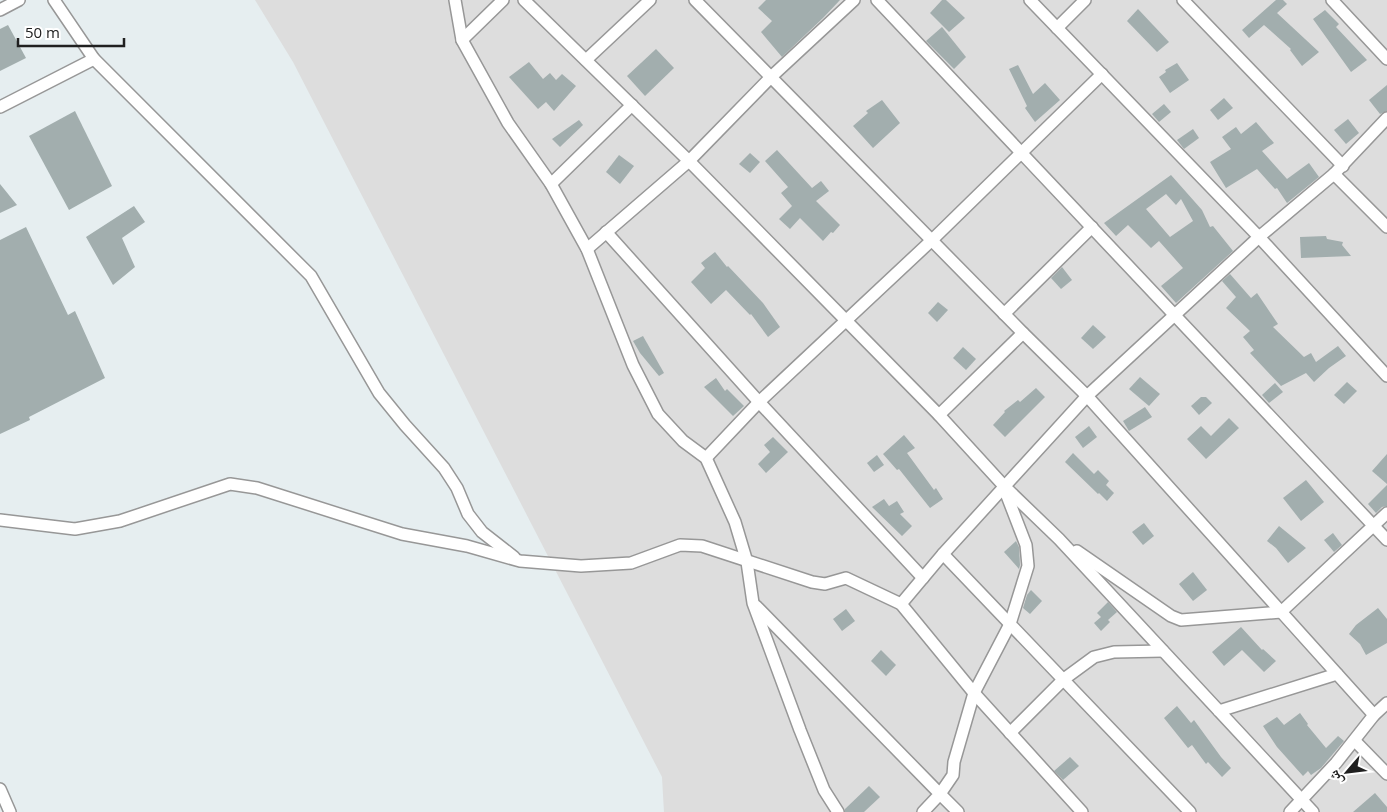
<svg xmlns="http://www.w3.org/2000/svg" width="1387" height="812" font-family="'Open Sans','Noto Naskh Arabic',sans-serif">
<style>
.residential{fill:#ddd}
.building{fill:#a2aeae;fill-rule:evenodd}
.lines{fill:none;stroke-linecap:round;stroke-linejoin:round}
.minor-casing{stroke:#979797;stroke-width:14}
.minor{stroke:#fff;stroke-width:11}
</style>
<rect width="100%" height="100%" fill="#e6eef0"/>
<path class="residential" d="M255,0H1387V812H664L662,777L293,62Z"/>
<g class="building">
<path d="M766,0H840L823,18L782,57L761,32L772,21L758,8Z"/>
<path d="M942,0H946L965,18L949,32L930,13Z"/>
<path d="M1276,0H1283L1287,4L1277,13L1319,52L1302,66L1290,50L1291,49L1264,25L1249,38L1242,30Z"/>
<path d="M1138,9L1169,42L1157,52L1127,21Z"/>
<path d="M1325,10L1339,24L1336,27L1367,60L1351,72L1313,19Z"/>
<path d="M8,25L26,58L0,71V29Z"/>
<path d="M942,27L966,57L954,69L926,41Z"/>
<path d="M656,49L674,68L645,96L627,76Z"/>
<path d="M529,62L543,79L550,73L556,80L562,74L576,86L554,111L546,102L538,109L509,77Z"/>
<path d="M1177,63L1189,80L1170,93L1159,77L1166,72L1165,70Z"/>
<path d="M1018,65L1033,94L1045,83L1060,100L1035,122L1025,108L1027,106L1009,69Z"/>
<path d="M1387,85V111L1380,114L1369,100Z"/>
<path d="M1224,98L1233,108L1218,120L1210,110Z"/>
<path d="M882,100L900,123L873,148L853,126L868,113L866,111Z"/>
<path d="M1164,104L1171,112L1159,122L1152,114Z"/>
<path d="M75,111L112,186L69,210L29,136Z"/>
<path d="M1348,119L1359,133L1346,144L1334,130Z"/>
<path d="M579,120L583,125L560,147L552,139Z"/>
<path d="M1256,122L1274,143L1262,151L1287,179L1309,163L1319,177L1287,203L1277,188L1275,189L1257,169L1226,188L1210,162L1231,149L1222,137L1236,127L1241,134Z"/>
<path d="M1193,129L1199,138L1184,149L1177,140Z"/>
<path d="M777,150L812,188L821,181L829,191L816,201L840,225L833,233L831,232L823,241L800,218L790,229L779,219L792,206L781,193L788,187L765,161Z"/>
<path d="M750,153L760,162L750,173L739,164Z"/>
<path d="M619,155L634,166L620,184L606,172Z"/>
<path d="M1171,175L1202,210L1210,227L1213,226L1233,251L1176,303L1161,286L1183,268L1159,241L1151,248L1128,225L1116,236L1104,223ZM1166,194L1176,205L1181,199L1193,221L1170,237L1146,209Z"/>
<path d="M0,184L17,205L0,213Z"/>
<path d="M134,206L145,222L122,238L135,267L113,285L86,237Z"/>
<path d="M26,227L68,315L75,311L105,378L29,417L30,420L0,434V240Z"/>
<path d="M1326,236L1327,239L1343,242L1342,245L1351,256L1301,258L1300,237Z"/>
<path d="M715,252L727,267L728,266L763,303L780,327L768,337L751,314L750,315L726,290L711,304L691,282L705,268L701,263Z"/>
<path d="M1062,267L1072,280L1061,289L1051,278Z"/>
<path d="M1230,274L1251,298L1257,293L1278,324L1273,327L1304,357L1311,353L1316,362L1338,346L1346,356L1329,368L1314,382L1306,373L1281,386L1250,353L1254,350L1243,337L1250,331L1226,308L1236,297L1222,281Z"/>
<path d="M938,302L948,310L937,322L928,313Z"/>
<path d="M1093,325L1106,337L1093,349L1081,338Z"/>
<path d="M643,336L664,373L659,376L640,353L633,341Z"/>
<path d="M963,347L976,359L966,370L953,358Z"/>
<path d="M1140,377L1160,394L1149,406L1129,389Z"/>
<path d="M716,378L725,391L727,389L744,406L733,416L704,387Z"/>
<path d="M1347,382L1357,391L1344,404L1334,395Z"/>
<path d="M1275,383L1283,392L1269,403L1262,395Z"/>
<path d="M1036,388L1045,397L1005,437L993,425L1005,412L1004,411L1018,400L1020,402Z"/>
<path d="M1201,397H1206L1212,403L1199,415L1191,406Z"/>
<path d="M1145,407L1152,417L1129,431L1123,421Z"/>
<path d="M1229,418L1239,428L1206,459L1187,439L1201,426L1211,436Z"/>
<path d="M1089,426L1097,437L1083,448L1075,437Z"/>
<path d="M904,435L915,448L907,453L934,490L936,488L943,499L930,508L899,469L897,470L883,454Z"/>
<path d="M773,437L788,452L766,473L758,464L770,452L764,445Z"/>
<path d="M1073,453L1094,474L1098,470L1109,481L1106,485L1114,493L1107,501L1099,493L1098,494L1065,462Z"/>
<path d="M1387,454V484L1372,471Z"/>
<path d="M877,455L884,465L874,472L867,463Z"/>
<path d="M1306,480L1324,502L1301,521L1283,498Z"/>
<path d="M1387,485V506L1382,507L1376,513L1368,504Z"/>
<path d="M884,499L889,506L897,501L904,512L900,514L912,526L902,536L872,507Z"/>
<path d="M1144,523L1154,536L1143,545L1132,532Z"/>
<path d="M1279,526L1306,548L1288,563L1276,548L1267,541Z"/>
<path d="M1333,533L1342,545L1334,552L1324,540Z"/>
<path d="M1016,541L1019,547L1020,565L1019,569L1004,552Z"/>
<path d="M1193,572L1207,590L1193,601L1179,584Z"/>
<path d="M1031,590L1042,601L1030,614L1023,608L1027,595Z"/>
<path d="M1108,602L1117,612L1108,620L1110,622L1101,631L1094,623L1101,617L1097,613Z"/>
<path d="M1378,608L1387,619V643L1366,655L1360,644L1349,634L1356,625Z"/>
<path d="M846,609L855,621L842,631L833,619Z"/>
<path d="M1241,627L1262,650L1263,649L1276,661L1264,672L1242,650L1224,666L1212,652Z"/>
<path d="M881,650L896,665L886,676L871,661Z"/>
<path d="M1177,706L1191,723L1194,720L1221,757L1231,768L1222,777L1208,762L1206,764L1192,745L1188,748L1164,718Z"/>
<path d="M1300,713L1308,724L1307,725L1326,748L1338,736L1344,741L1321,768L1311,775L1308,771L1303,776L1277,747L1263,726L1277,717L1284,725Z"/>
<path d="M1070,757L1079,766L1063,780L1054,771Z"/>
<path d="M869,786L880,797L864,812H845V809Z"/>
<path d="M1375,793L1387,807V812H1353Z"/>
</g>
<g class="lines">
<defs>
<g id="minor">
<path d="M54,0L94,59L311,276L379,393L405,425L444,468L457,488L468,514L482,532L514,557"/>
<path d="M455,0L462,40L508,123L551,184L587,249L633,365L658,414L683,441L706,458L735,522L747,562L753,603L800,730L824,790L838,812"/>
<path d="M524,0L689,161L939,415L1004,486L1059,539L1313,812"/>
<path d="M695,0L1023,333L1087,396L1374,715"/>
<path d="M877,0L1387,540"/>
<path d="M1030,0L1259,237L1387,376"/>
<path d="M1183,0L1343,166"/>
<path d="M1332,0L1387,59"/>
<path d="M0,10L19,0"/>
<path d="M1057,28L1085,0"/>
<path d="M462,40L503,0"/>
<path d="M586,60L650,0"/>
<path d="M0,107L94,59"/>
<path d="M1334,174L1387,227"/>
<path d="M551,184L632,105"/>
<path d="M606,232L759,402L923,578"/>
<path d="M587,249L689,161L771,77L854,0"/>
<path d="M1004,314L1092,227"/>
<path d="M939,415L1023,333"/>
<path d="M706,458L759,402L932,240L1102,74"/>
<path d="M0,520L75,529L120,521L230,484L257,488L402,534L467,546L520,561L581,566L631,563L680,545L702,546L812,582L825,584L846,578L901,604L974,693L1082,812"/>
<path d="M1077,551L1171,616L1181,620L1281,612L1387,513"/>
<path d="M943,554L1190,812"/>
<path d="M901,604L943,554L1087,396L1259,237L1334,174L1387,118"/>
<path d="M756,606L940,794L923,812"/>
<path d="M1219,711L1337,674"/>
<path d="M1010,733L1064,679L1094,657L1114,652L1163,651"/>
<path d="M1355,741L1387,774"/>
<path d="M0,789L10,812"/>
<path d="M958,812L940,794L953,775L954,762L974,693L1010,624L1028,566L1026,545L1004,488"/>
<path d="M1290,812L1336,763L1374,715L1387,703"/>
</g>
</defs>
<use href="#minor" class="minor-casing"/>
<use href="#minor" class="minor"/>
</g>
<g transform="translate(1347 772) rotate(242)" stroke="#ffffff" stroke-width="4" paint-order="stroke">
<path d="M0-4L9 19L0 12L-9 19Z" fill="#202020"/>
<text y="-8" font-size="14" font-weight="bold" text-anchor="middle" fill="#202020">ش</text>
</g>
<path d="M18 38v8h106v-8" fill="none" stroke="#202020" stroke-width="2.5"/>
<text x="25" y="38" font-size="15" fill="#202020" stroke="#ffffff" stroke-width="4" paint-order="stroke">50 m</text>
</svg>
